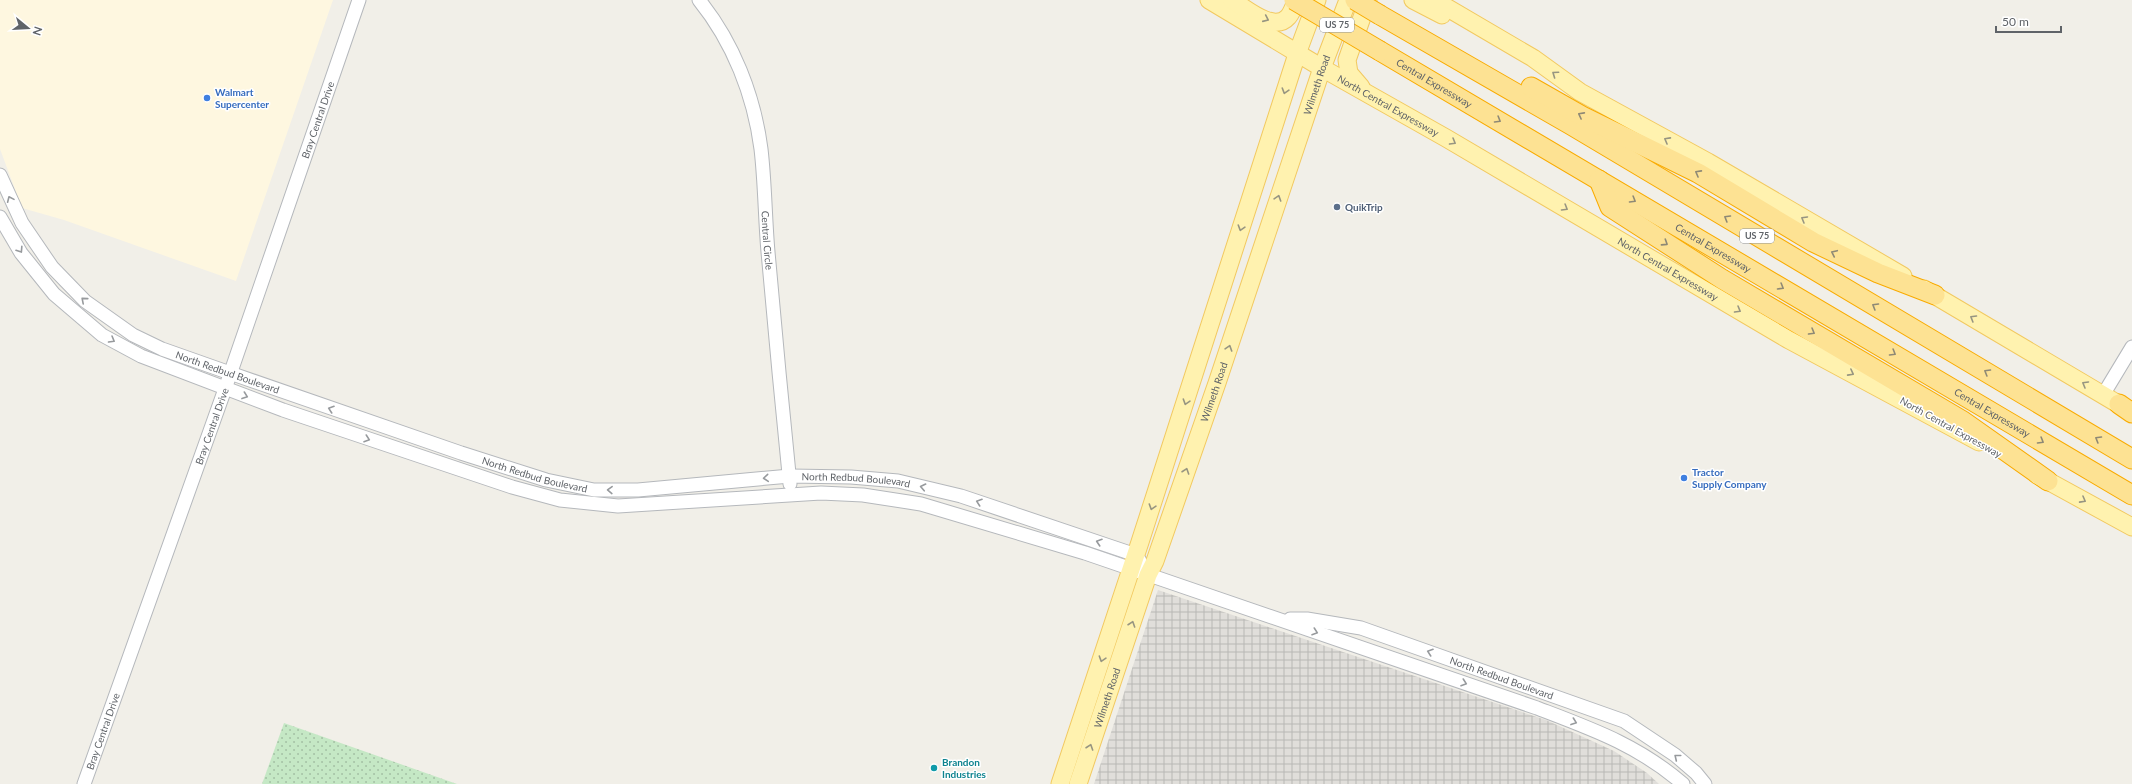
<svg xmlns="http://www.w3.org/2000/svg" width="2132" height="784" font-family="Lato,sans-serif">
<style>
.commercial{fill:#fef7e0}
.industrial{fill:url(#industrial-grid)}
.grass{fill:url(#grass-dots)}
.lines{fill:none;stroke-linecap:round;stroke-linejoin:round}
.minor-casing{stroke:#b5b8bc;stroke-width:15}
.major-casing{stroke:#f2c960;stroke-width:19}
.highway-casing{stroke:#f9ab00;stroke-width:21}
.minor{stroke:#fff;stroke-width:13}
.major{stroke:#fff2af;stroke-width:17}
.highway{stroke:#fde293;stroke-width:19}
.highway-bridge-casing{stroke:#f9ab00;stroke-width:21;stroke-linecap:butt}
.highway-bridge{stroke:#fde293;stroke-width:19}
.oneway{stroke:#979581}
.oneway2{stroke:#8e8975}
.oneway3{stroke:#979a9d}
.shop-dot{fill:#3f7fe0;stroke:#fff;stroke-width:1.5}
.service-dot{fill:#5c6f8a;stroke:#fff;stroke-width:1.5}
.culture-dot{fill:#0f9aa8;stroke:#fff;stroke-width:1.5}
.labels{text-anchor:middle;stroke-width:3;stroke-linejoin:round;paint-order:stroke}
.shield{fill:#fff;stroke:#8f9295;stroke-width:1}
.shield-label{font-size:9px;font-weight:bold;fill:#5f6368}
.street-label{font-size:10px;fill:#5f6368;stroke:#fff}
.shop-label{font-size:10px;font-weight:bold;fill:#366cbe;stroke:#fff;text-anchor:start}
.service-label{font-size:10px;font-weight:bold;fill:#4e5e75;stroke:#fff;text-anchor:start}
.culture-label{font-size:10px;font-weight:bold;fill:#0d838f;stroke:#fff;text-anchor:start}
</style>
<defs>
<pattern id="industrial-grid" width="8" height="8" patternUnits="userSpaceOnUse"><rect width="8" height="8" fill="#e0deda"/><path d="M0 4h8M4 0v8" fill="none" stroke="#b9b8b5"/></pattern>
<pattern id="grass-dots" width="8" height="8" patternUnits="userSpaceOnUse"><rect width="8" height="8" fill="#c5e8c5"/><path d="M2 2h.1M6 6h.1" fill="none" stroke="#a3c0a4" stroke-width="1.8" stroke-linecap="round"/></pattern>
</defs>
<rect width="100%" height="100%" fill="#f1efe8"/>
<path class="commercial" d="M0,0H333L236,281L64,220L22,208L0,149Z"/>
<path class="industrial" d="M1158,590L1546,720L1614,751L1647,773L1659,784H1094Z"/>
<path class="grass" d="M284,723L457,784H262Z"/>
<g class="lines">
<defs>
<g id="minor">
<path id="s1" d="M699,0C733,42 754,95 761,149C765,183 765,218 768,252C775,329 782,407 790,484"/>
<path id="s2" d="M0,175L22,223L52,267L85,301L133,335L162,349L230,373L461,453L546,480L594,490H638L790,476L851,477L898,481L961,496L1136,555L1140,561"/>
<path d="M0,217L21,253L54,294L102,335L141,356L283,410L512,487L560,500L618,506L821,493L863,495L921,504L1085,553L1537,708C1592,729 1638,745 1683,784"/>
<path d="M2103,395L2132,347"/>
<path id="s3" d="M1290,619H1307L1361,628L1624,721L1675,755L1696,773L1705,784"/>
<path id="s4" d="M84,784L225,389L359,0"/>
</g>
<g id="major">
<path id="s5" d="M1209,0L1322,68L1446,138L1789,340L1979,442"/>
<path d="M1232,0C1245,8 1274,33 1288,17C1292,13 1294,5 1297,0"/>
<path d="M1413,0L1442,15"/>
<path d="M1434,0L1533,58L1580,92L1708,162L1903,276"/>
<path d="M1361,87L1349,73L1347,60L1368,0"/>
<path d="M1924,289L2130,411"/>
<path d="M2037,475L2132,527"/>
<path d="M1060,784L1140,542L1297,54L1317,0"/>
<path id="s6" d="M1078,784L1148,575L1155,561L1217,383L1322,68L1348,0"/>
</g>
<g id="highway">
<path d="M1380,15L1571,125L2132,459"/>
<path id="s7" d="M1380,51L2132,495"/>
<path d="M1531,87L1582,116L1698,173L1813,242L1878,273L1935,295"/>
<path d="M1599,180L1610,207L1722,279L1963,421L2048,481"/>
<path d="M2119,404L2132,413"/>
</g>
</defs>
<use href="#minor" class="minor-casing"/>
<use href="#major" class="major-casing"/>
<use href="#highway" class="highway-casing"/>
<use href="#minor" class="minor"/>
<use href="#major" class="major"/>
<use href="#highway" class="highway"/>
<defs>
<g id="highway-bridge">
<path d="M1294,0L1380,51"/>
<path d="M1355,0L1380,15"/>
</g>
</defs>
<use href="#highway-bridge" class="highway-bridge-casing"/>
<use href="#highway-bridge" class="highway-bridge"/>
</g>
<defs><path id="oneway-chevron" d="M-2-3.5L2.5 0L-2 3.5" fill="none" stroke-width="1.6" stroke-linecap="round" stroke-linejoin="round"/></defs>
<g class="oneway">
<use href="#oneway-chevron" transform="translate(1266 19) rotate(24)"/>
<use href="#oneway-chevron" transform="translate(1555 74) rotate(-145)"/>
<use href="#oneway-chevron" transform="translate(1285 91) rotate(107)"/>
<use href="#oneway-chevron" transform="translate(1667 140) rotate(-151)"/>
<use href="#oneway-chevron" transform="translate(1453 142) rotate(30)"/>
<use href="#oneway-chevron" transform="translate(1278 198) rotate(-72)"/>
<use href="#oneway-chevron" transform="translate(1565 208) rotate(31)"/>
<use href="#oneway-chevron" transform="translate(1804 219) rotate(-150)"/>
<use href="#oneway-chevron" transform="translate(1241 228) rotate(107)"/>
<use href="#oneway-chevron" transform="translate(1738 310) rotate(30)"/>
<use href="#oneway-chevron" transform="translate(1973 318) rotate(-149)"/>
<use href="#oneway-chevron" transform="translate(1229 348) rotate(-72)"/>
<use href="#oneway-chevron" transform="translate(1851 373) rotate(28)"/>
<use href="#oneway-chevron" transform="translate(2085 384) rotate(-150)"/>
<use href="#oneway-chevron" transform="translate(1186 402) rotate(108)"/>
<use href="#oneway-chevron" transform="translate(1186 471) rotate(-71)"/>
<use href="#oneway-chevron" transform="translate(2083 500) rotate(29)"/>
<use href="#oneway-chevron" transform="translate(1152 507) rotate(108)"/>
<use href="#oneway-chevron" transform="translate(1132 624) rotate(-71)"/>
<use href="#oneway-chevron" transform="translate(1102 659) rotate(108)"/>
<use href="#oneway-chevron" transform="translate(1090 747) rotate(-71)"/>
</g>
<g class="oneway2">
<use href="#oneway-chevron" transform="translate(1581 115) rotate(-152)"/>
<use href="#oneway-chevron" transform="translate(1498 120) rotate(31)"/>
<use href="#oneway-chevron" transform="translate(1698 173) rotate(-151)"/>
<use href="#oneway-chevron" transform="translate(1633 200) rotate(31)"/>
<use href="#oneway-chevron" transform="translate(1727 218) rotate(-149)"/>
<use href="#oneway-chevron" transform="translate(1665 243) rotate(33)"/>
<use href="#oneway-chevron" transform="translate(1834 253) rotate(-155)"/>
<use href="#oneway-chevron" transform="translate(1781 287) rotate(31)"/>
<use href="#oneway-chevron" transform="translate(1875 306) rotate(-149)"/>
<use href="#oneway-chevron" transform="translate(1812 332) rotate(30)"/>
<use href="#oneway-chevron" transform="translate(1893 353) rotate(31)"/>
<use href="#oneway-chevron" transform="translate(1987 372) rotate(-149)"/>
<use href="#oneway-chevron" transform="translate(2098 439) rotate(-149)"/>
<use href="#oneway-chevron" transform="translate(2041 441) rotate(31)"/>
</g>
<g class="oneway3">
<use href="#oneway-chevron" transform="translate(10 199) rotate(-114)"/>
<use href="#oneway-chevron" transform="translate(20 250) rotate(57)"/>
<use href="#oneway-chevron" transform="translate(84 300) rotate(-139)"/>
<use href="#oneway-chevron" transform="translate(112 340) rotate(30)"/>
<use href="#oneway-chevron" transform="translate(245 396) rotate(20)"/>
<use href="#oneway-chevron" transform="translate(331 409) rotate(-161)"/>
<use href="#oneway-chevron" transform="translate(367 439) rotate(19)"/>
<use href="#oneway-chevron" transform="translate(766 478) rotate(175)"/>
<use href="#oneway-chevron" transform="translate(923 487) rotate(-168)"/>
<use href="#oneway-chevron" transform="translate(610 490) rotate(-178)"/>
<use href="#oneway-chevron" transform="translate(979 502) rotate(-161)"/>
<use href="#oneway-chevron" transform="translate(1099 542) rotate(-162)"/>
<use href="#oneway-chevron" transform="translate(1315 632) rotate(19)"/>
<use href="#oneway-chevron" transform="translate(1430 652) rotate(-161)"/>
<use href="#oneway-chevron" transform="translate(1464 683) rotate(19)"/>
<use href="#oneway-chevron" transform="translate(1574 722) rotate(20)"/>
<use href="#oneway-chevron" transform="translate(1677 757) rotate(-141)"/>
</g>
<g class="shop-dot">
<circle cx="207" cy="98" r="4"/>
<circle cx="1684" cy="478" r="4"/>
</g>
<circle class="service-dot" cx="1337" cy="207" r="4"/>
<circle class="culture-dot" cx="934" cy="768" r="4"/>
<g class="labels">
<g class="shield">
<rect x="1320" y="18" width="34" height="14" rx="3"/>
<rect x="1740" y="229" width="34" height="14" rx="3"/>
</g>
<g class="shield-label">
<text x="1337" y="28">US 75</text>
<text x="1757" y="239">US 75</text>
</g>
<g class="street-label">
<text dy="4" stroke="none"><textPath href="#s7" startOffset="63">Central Expressway</textPath></text>
<text dy="4" stroke="none"><textPath href="#s6" startOffset="739">Wilmeth Road</textPath></text>
<text dy="4" stroke="none"><textPath href="#s5" startOffset="208">North Central Expressway</textPath></text>
<text dy="4" stroke="none"><textPath href="#s4" startOffset="704">Bray Central Drive</textPath></text>
<text dy="4" stroke="none"><textPath href="#s1" startOffset="255">Central Circle</textPath></text>
<text dy="4" stroke="none"><textPath href="#s7" startOffset="387">Central Expressway</textPath></text>
<text dy="4" stroke="none"><textPath href="#s5" startOffset="532">North Central Expressway</textPath></text>
<text dy="4" stroke="none"><textPath href="#s2" startOffset="314">North Redbud Boulevard</textPath></text>
<text dy="4" stroke="none"><textPath href="#s6" startOffset="415">Wilmeth Road</textPath></text>
<text dy="4" stroke="none"><textPath href="#s7" startOffset="711">Central Expressway</textPath></text>
<text dy="4" stroke="none"><textPath href="#s4" startOffset="380">Bray Central Drive</textPath></text>
<text transform="translate(1951 427) rotate(29)" y="4">North Central Expressway</text>
<text dy="4" stroke="none"><textPath href="#s2" startOffset="638">North Redbud Boulevard</textPath></text>
<text dy="4" stroke="none"><textPath href="#s2" startOffset="962">North Redbud Boulevard</textPath></text>
<text dy="4" stroke="none"><textPath href="#s3" startOffset="221">North Redbud Boulevard</textPath></text>
<text dy="4" stroke="none"><textPath href="#s6" startOffset="91">Wilmeth Road</textPath></text>
<text dy="4" stroke="none"><textPath href="#s4" startOffset="56">Bray Central Drive</textPath></text>
</g>
<g class="shop-label">
<text x="215" y="96">Walmart<tspan x="215" dy="12">Supercenter</tspan></text>
<text x="1692" y="476">Tractor<tspan x="1692" dy="12">Supply Company</tspan></text>
</g>
<g class="service-label">
<text x="1345" y="211">QuikTrip</text>
</g>
<g class="culture-label">
<text x="942" y="766">Brandon<tspan x="942" dy="12">Industries</tspan></text>
</g>
</g>
<g transform="translate(28 28) rotate(108)" stroke="#ffffff" stroke-width="3" paint-order="stroke">
<path d="M0-3L7 15L0 10L-7 15Z" fill="#5f6368"/>
<text y="-6" font-size="11" font-weight="bold" text-anchor="middle" fill="#5f6368">N</text>
</g>
<path d="M1996 26v6h65v-6" fill="none" stroke="#5f6368" stroke-width="2"/>
<text x="2002" y="26" font-size="12" fill="#5f6368" stroke="#ffffff" stroke-width="3" paint-order="stroke">50 m</text>
</svg>
